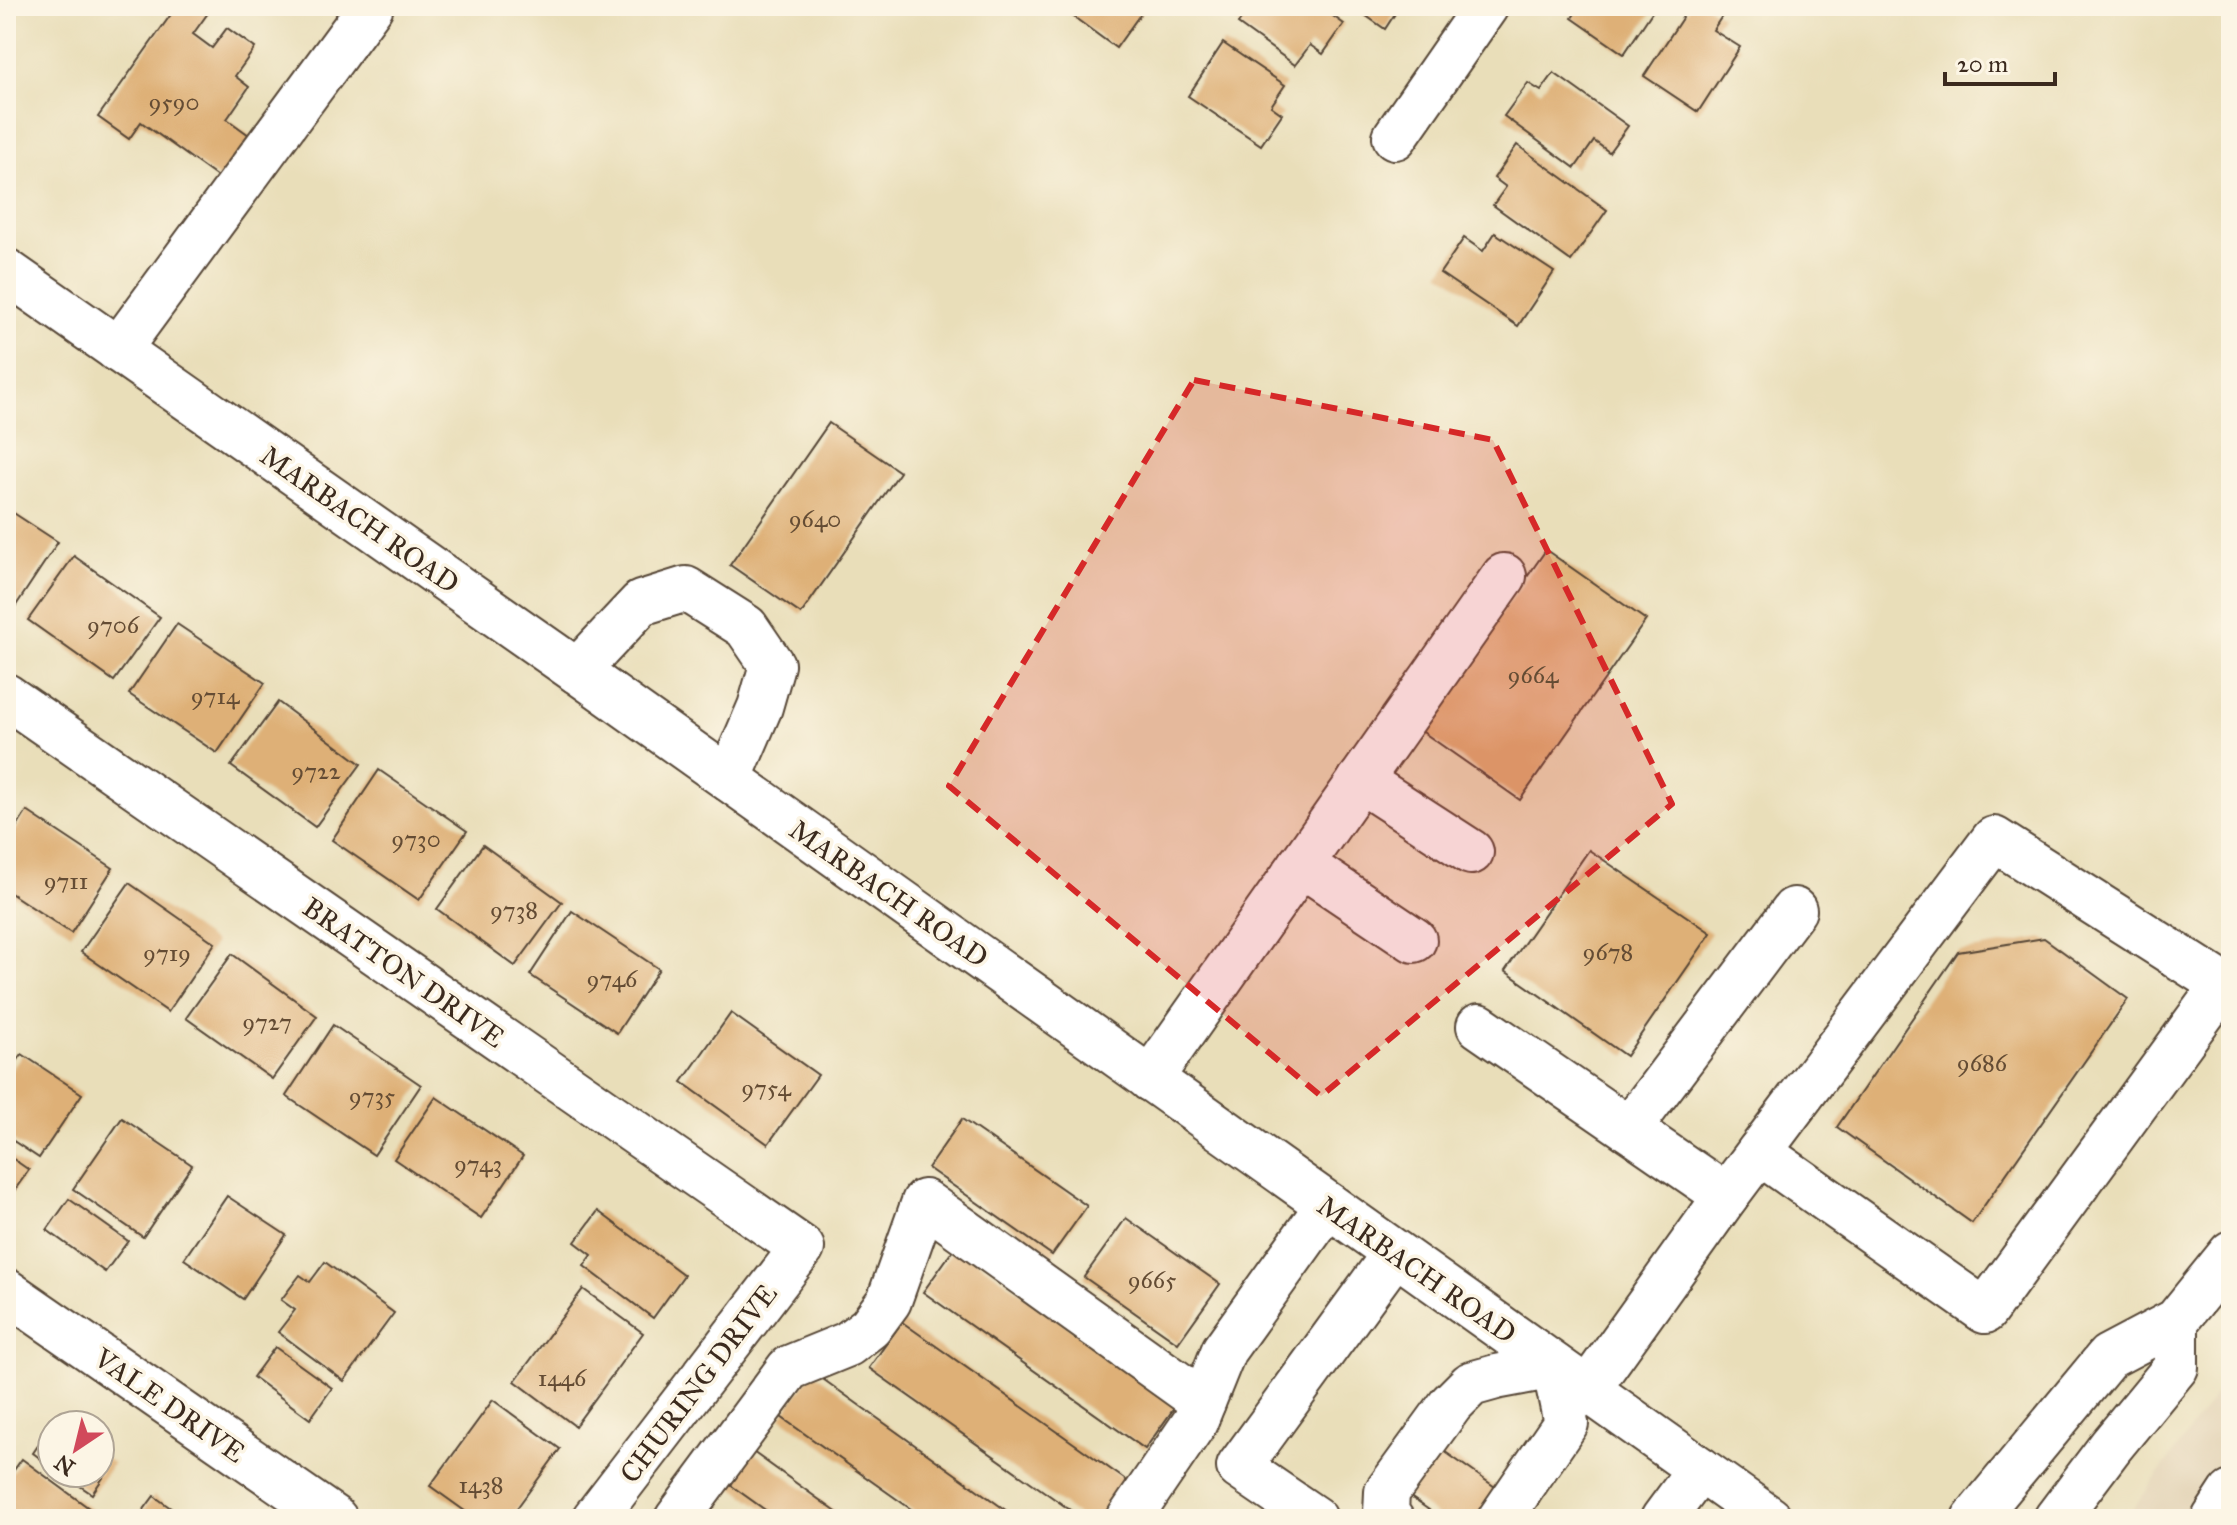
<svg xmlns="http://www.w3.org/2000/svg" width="2237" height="1525" font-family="'IM FELL Great Primer',serif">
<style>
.built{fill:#e2d2b4}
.building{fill:#deb077}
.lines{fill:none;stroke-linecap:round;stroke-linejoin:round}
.minor-casing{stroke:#554535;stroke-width:48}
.major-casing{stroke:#554535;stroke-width:48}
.minor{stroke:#fff;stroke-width:44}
.major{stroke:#fff;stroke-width:44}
.marked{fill:#d62828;fill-opacity:0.2;stroke:#d62828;stroke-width:6;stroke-dasharray:16 10;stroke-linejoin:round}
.labels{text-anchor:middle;stroke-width:7;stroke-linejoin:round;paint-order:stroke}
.number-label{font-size:24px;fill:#644c34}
.street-label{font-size:28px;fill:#3b2a1e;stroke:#fcf5e5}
</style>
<rect width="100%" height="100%" fill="#fcf5e5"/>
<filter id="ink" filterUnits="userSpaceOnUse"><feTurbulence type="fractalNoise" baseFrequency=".0125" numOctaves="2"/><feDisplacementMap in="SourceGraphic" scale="16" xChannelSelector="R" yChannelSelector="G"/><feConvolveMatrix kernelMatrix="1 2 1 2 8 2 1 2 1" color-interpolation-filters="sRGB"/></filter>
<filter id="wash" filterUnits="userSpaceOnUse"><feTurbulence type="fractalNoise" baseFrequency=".006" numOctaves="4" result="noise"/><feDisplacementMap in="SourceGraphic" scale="32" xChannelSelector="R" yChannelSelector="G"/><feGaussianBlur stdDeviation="1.8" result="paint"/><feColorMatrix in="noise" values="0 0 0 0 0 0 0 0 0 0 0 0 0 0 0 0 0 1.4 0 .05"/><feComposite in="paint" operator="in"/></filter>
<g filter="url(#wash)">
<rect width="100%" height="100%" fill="#e9deb9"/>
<path class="built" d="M2231,1373V1519H2126Z"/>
<g id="blocks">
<g class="building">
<path d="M177,6H213L193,34L212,48L227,28L255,48L235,76L249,87L227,119L253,138L223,181L141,122L129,139L98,117Z"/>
<path d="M1059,6H1146L1116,48Z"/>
<path d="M1250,6H1319L1344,24L1323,54L1310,45L1295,65L1238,24Z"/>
<path d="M1352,6H1400L1385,29Z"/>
<path d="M1580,6H1656L1624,54L1572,18Z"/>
<path d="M1690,6H1706L1722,16L1713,30L1740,47L1698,112L1644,76Z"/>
<path d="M1223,43L1285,85L1271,106L1282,114L1261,145L1188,96Z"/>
<path d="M1554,73L1628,126L1609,152L1594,141L1575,168L1504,116L1528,83L1541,91Z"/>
<path d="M1517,145L1607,210L1571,261L1493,205L1506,187L1494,178Z"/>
<path d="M1495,233L1554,272L1518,326L1440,273L1464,238L1483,251Z"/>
<path d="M829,423L900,472L801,614L730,565Z"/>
<path d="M6,508L58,542L11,613L6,610Z"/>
<path d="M1546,550L1646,620L1520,800L1420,730Z"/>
<path d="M74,556L160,617L114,681L28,620Z"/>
<path d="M177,624L265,683L217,753L129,694Z"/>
<path d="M278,702L361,764L315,827L231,766Z"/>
<path d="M379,770L467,831L419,900L332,840Z"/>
<path d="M27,811L113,868L71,933L6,890V844Z"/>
<path d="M483,845L562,902L515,966L437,909Z"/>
<path d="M1589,850L1711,933L1626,1056L1505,971Z"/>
<path d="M129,883L215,943L168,1012L81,952Z"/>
<path d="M572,911L659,969L617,1033L530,975Z"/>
<path d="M2044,938L2128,999L1972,1223L1837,1127L1958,952Z"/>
<path d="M232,954L317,1016L272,1079L186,1018Z"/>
<path d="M731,1013L818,1075L768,1144L682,1082Z"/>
<path d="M333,1025L421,1085L374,1155L286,1096Z"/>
<path d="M22,1054L82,1094L39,1158L6,1136V1078Z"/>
<path d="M436,1097L523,1156L481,1218L394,1159Z"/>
<path d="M122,1118L192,1165L143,1237L73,1189Z"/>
<path d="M962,1119L1087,1206L1052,1255L928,1168Z"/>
<path d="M6,1154L29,1170L6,1202Z"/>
<path d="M227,1196L286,1235L243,1299L184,1259Z"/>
<path d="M69,1199L128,1241L105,1272L47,1230Z"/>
<path d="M598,1211L684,1275L653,1318L584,1266L592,1255L575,1242Z"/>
<path d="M1126,1218L1220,1284L1178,1343L1084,1277Z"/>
<path d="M956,1246L1177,1404L1145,1449L923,1292Z"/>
<path d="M325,1262L394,1313L344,1381L278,1332L295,1310L281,1300L300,1275L310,1282Z"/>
<path d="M583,1289L643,1333L575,1426L515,1381Z"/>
<path d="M902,1322L1130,1483L1105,1519H1083L869,1368Z"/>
<path d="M275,1347L332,1388L310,1419L253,1377Z"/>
<path d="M813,1372L1018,1519H925L781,1417Z"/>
<path d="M493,1400L560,1449L509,1519H476L430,1486Z"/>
<path d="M52,1425V1467L33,1453Z"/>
<path d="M1441,1449L1505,1494L1487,1519H1442L1409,1496Z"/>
<path d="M753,1452L846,1519H778L729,1484Z"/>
<path d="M100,1454L113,1463L92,1494L61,1473H100Z"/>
<path d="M22,1459L93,1511L87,1519H6V1481Z"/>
<path d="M154,1496L186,1519H137Z"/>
</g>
</g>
</g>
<g filter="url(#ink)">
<use href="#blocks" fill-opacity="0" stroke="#554535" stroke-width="2"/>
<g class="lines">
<defs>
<g id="minor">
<path d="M1395,137L1486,6"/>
<path d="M118,350L371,6"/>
<path d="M577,671L641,603L686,589L746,627L772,665L760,707L729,779"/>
<path d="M6,696L802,1248L594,1519"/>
<path d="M1360,780L1471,852"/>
<path d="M1301,864L1414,940"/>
<path d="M1479,1026L1726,1196"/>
<path d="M1150,1079L1504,576"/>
<path d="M1629,1129L1794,910"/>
<path d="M1759,1152L1985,1311L2223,985"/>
<path d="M6,1291L335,1519"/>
<path d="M1588,1389L1726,1196L1994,839L2231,990"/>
<path d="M677,1519L789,1368L848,1344L870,1327L889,1301L924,1202L1203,1402"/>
<path d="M1129,1519L1195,1422L1224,1350L1328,1205"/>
<path d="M1315,1519L1239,1467L1395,1253"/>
<path d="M1391,1519L1386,1513L1387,1492L1451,1404L1471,1384L1496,1377L1554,1366L1566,1423L1500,1519"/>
<path d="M1663,1519L1700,1469"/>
<path d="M1974,1519L2108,1357L2176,1321L2231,1253"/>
<path d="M2056,1519L2111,1446L2176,1367V1321"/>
<path d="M2214,1519L2231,1493"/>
</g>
<path id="major" d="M6,271L577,671L1770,1519"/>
</defs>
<use href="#minor" class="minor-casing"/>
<use href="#major" class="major-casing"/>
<use href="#minor" class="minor"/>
<use href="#major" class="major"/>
</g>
</g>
<path class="marked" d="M1194,380L1493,440L1672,804L1321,1096L949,786Z"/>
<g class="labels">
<g class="number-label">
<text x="174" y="110">9590</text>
<text x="815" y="527">9640</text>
<text x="113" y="633">9706</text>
<text x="1533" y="683">9664</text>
<text x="215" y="704">9714</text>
<text x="316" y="779">9722</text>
<text x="416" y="847">9730</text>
<text x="66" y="889">9711</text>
<text x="514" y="918">9738</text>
<text x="1608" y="960">9678</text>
<text x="167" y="961">9719</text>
<text x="612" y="987">9746</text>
<text x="267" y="1030">9727</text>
<text x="1982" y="1071">9686</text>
<text x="766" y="1096">9754</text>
<text x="372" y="1104">9735</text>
<text x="478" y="1172">9743</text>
<text x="1152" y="1288">9665</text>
<text x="562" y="1386">1446</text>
<text x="481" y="1493">1438</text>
</g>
<g class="street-label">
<text transform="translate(360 519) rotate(35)" y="10">MARBACH ROAD</text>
<text transform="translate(889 893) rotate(35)" y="10">MARBACH ROAD</text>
<text transform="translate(404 972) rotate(35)" y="10">BRATTON DRIVE</text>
<text transform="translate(1417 1269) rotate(35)" y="10">MARBACH ROAD</text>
<text transform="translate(698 1383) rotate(-53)" y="10">CHURING DRIVE</text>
<text transform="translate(170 1405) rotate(35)" y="10">VALE DRIVE</text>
</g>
</g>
<rect width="2237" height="1525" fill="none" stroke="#fcf5e5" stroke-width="32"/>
<g transform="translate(76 1449) rotate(215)"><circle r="38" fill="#fcf5e5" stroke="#afa495" stroke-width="2"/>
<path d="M0-6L14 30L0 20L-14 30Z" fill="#d1495b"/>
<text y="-12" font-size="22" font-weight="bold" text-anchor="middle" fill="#3b2a1e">N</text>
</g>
<path d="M1945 72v12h110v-12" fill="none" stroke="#3b2a1e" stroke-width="4"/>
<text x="1957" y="72" font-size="24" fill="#3b2a1e" stroke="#fcf5e5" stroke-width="6" paint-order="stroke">20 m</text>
</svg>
